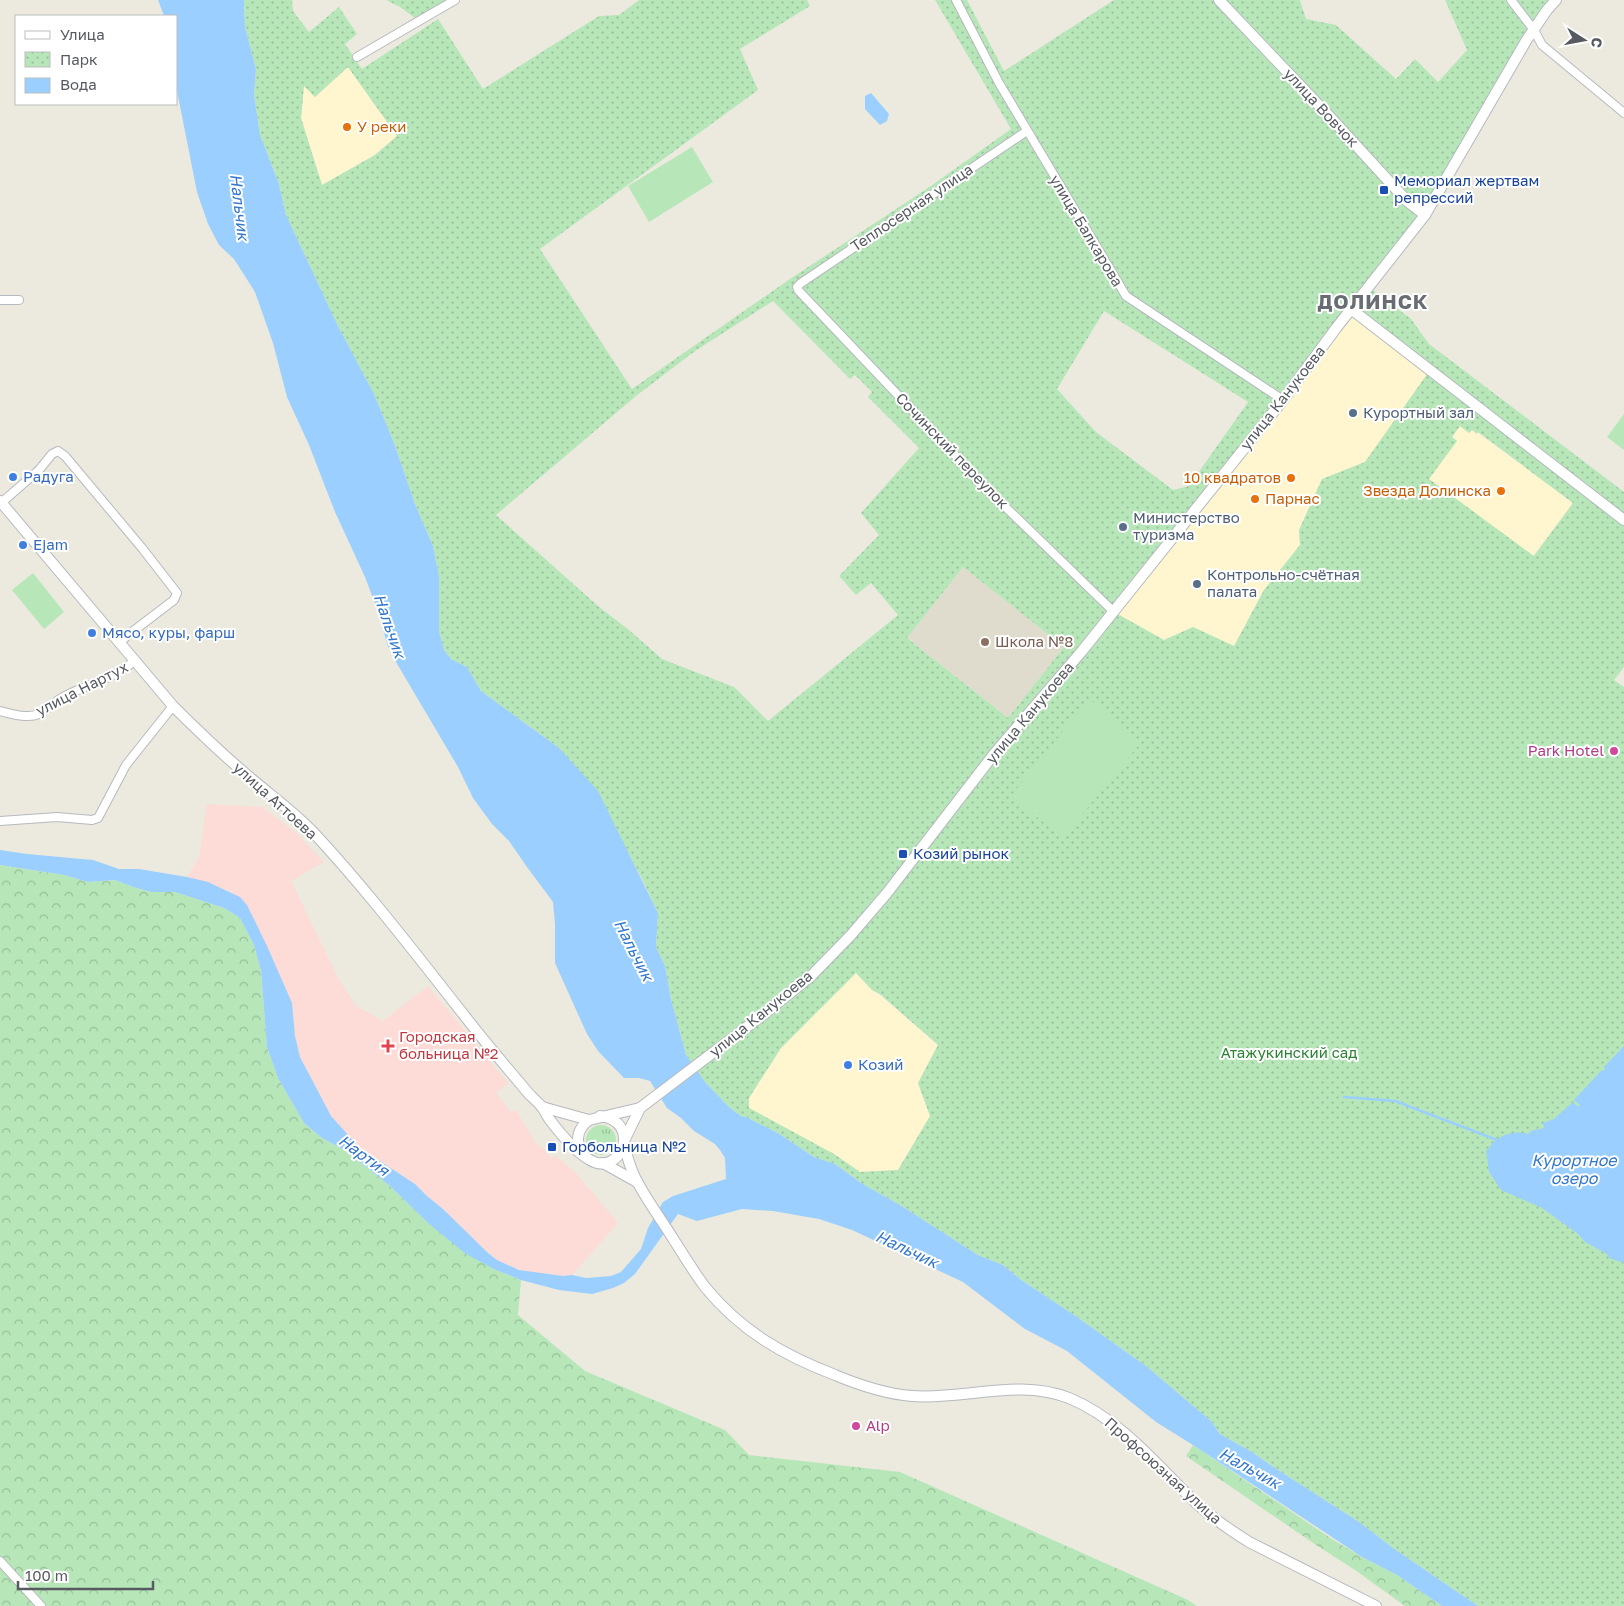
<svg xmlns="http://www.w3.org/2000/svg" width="1624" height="1606" font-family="'Golos Text',sans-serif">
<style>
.commercial{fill:#fff6d0}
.education{fill:#dfdcce}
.medical{fill:#fddbd6}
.grass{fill:url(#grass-tufts)}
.forest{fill:url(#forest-crowns)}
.park{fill:url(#park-dots);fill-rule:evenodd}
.pitch{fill:#b7e7b9}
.water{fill:#9bcfff}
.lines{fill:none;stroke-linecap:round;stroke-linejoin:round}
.stream{stroke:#9bcfff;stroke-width:2.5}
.minor-casing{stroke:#b6b9bf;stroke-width:10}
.tertiary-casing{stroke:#b6b9bf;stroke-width:12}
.minor{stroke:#fff;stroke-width:8}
.tertiary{stroke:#fff;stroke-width:10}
.food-dot{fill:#e8710a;stroke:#fff;stroke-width:2}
.transit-dot{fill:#1a4fb4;stroke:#fff;stroke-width:2}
.service-dot{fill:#5c6f8a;stroke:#fff;stroke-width:2}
.shop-dot{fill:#3f7fe0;stroke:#fff;stroke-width:2}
.education-dot{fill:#8d6e63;stroke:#fff;stroke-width:2}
.hotel-dot{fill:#d1479c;stroke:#fff;stroke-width:2}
.health-dot{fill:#e0444e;stroke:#fff;stroke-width:2}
.labels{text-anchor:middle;stroke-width:4;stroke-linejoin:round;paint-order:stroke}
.street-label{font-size:15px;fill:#575b61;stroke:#fff}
.food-label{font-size:15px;fill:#c56008;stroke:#fff;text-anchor:start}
.transit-label{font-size:15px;fill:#164399;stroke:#fff;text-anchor:start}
.service-label{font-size:15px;fill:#4e5e75;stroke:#fff;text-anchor:start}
.shop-label{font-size:15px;fill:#366cbe;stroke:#fff;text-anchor:start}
.education-label{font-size:15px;fill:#785e54;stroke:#fff;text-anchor:start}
.hotel-label{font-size:15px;fill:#b23c85;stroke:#fff;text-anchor:end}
.health-label{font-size:15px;fill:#be3a42;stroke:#fff;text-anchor:start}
.park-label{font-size:15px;fill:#2c8434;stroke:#fff}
.water-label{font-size:16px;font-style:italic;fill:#3377cd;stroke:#fff}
.district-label{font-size:20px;font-weight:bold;letter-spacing:1px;fill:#686d73;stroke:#fff}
</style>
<defs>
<pattern id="grass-tufts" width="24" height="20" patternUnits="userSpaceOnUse" patternTransform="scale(1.25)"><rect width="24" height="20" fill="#b7e7b9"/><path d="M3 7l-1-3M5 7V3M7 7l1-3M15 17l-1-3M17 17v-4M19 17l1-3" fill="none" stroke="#98be9a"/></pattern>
<pattern id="forest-crowns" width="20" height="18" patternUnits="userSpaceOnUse" patternTransform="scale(1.25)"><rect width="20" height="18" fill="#b7e7b9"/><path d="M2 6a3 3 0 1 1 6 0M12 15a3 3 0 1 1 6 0" fill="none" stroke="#98be9a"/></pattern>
<pattern id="park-dots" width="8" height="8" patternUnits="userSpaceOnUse" patternTransform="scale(1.25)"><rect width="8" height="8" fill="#b7e7b9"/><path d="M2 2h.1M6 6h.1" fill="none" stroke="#98be9a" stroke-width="1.8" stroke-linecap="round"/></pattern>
</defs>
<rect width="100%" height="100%" fill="#eceade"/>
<g class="commercial">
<path d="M348,67L397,136L375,155L322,185L301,118L304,85L315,97Z"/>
<path d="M1351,309L1430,370L1365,462L1322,479L1299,530L1300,545L1264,590L1234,646L1193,627L1164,640L1114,612Z"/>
<path d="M1460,426L1477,432L1573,503L1533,556L1429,479L1457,441L1452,437Z"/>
<path d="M856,973L872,990L880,995L938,1045L918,1083L930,1116L898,1170L860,1172L834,1154L749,1108V1098L781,1048Z"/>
</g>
<path class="education" d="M963,567L1064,647L1008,718L907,638Z"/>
<path class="medical" d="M207,804L262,807L294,831L324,862L291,881L339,980L356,1006L383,1021L428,986L508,1083L496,1093L511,1112L516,1110L539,1148L541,1146L551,1158L556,1156L576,1173L618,1223L572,1275L563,1276L519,1270L497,1260L464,1231L443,1209L427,1196L415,1184L360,1148L331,1116L300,1057L295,1036L292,1003L232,892L187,877L199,857Z"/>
<circle class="grass" cx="601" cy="1140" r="15"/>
<g class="forest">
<path d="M0,865L64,875L88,882L115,880L133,887L151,892H175L224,908L240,918L254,945L261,971L267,1047L278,1078L304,1123L322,1138L346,1151L390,1186L428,1223L496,1270L521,1280L518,1315L585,1371L725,1430L749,1455L900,1472L1188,1600L1197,1606H0Z"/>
<path d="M1193,1445L1332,1539L1362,1557L1397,1575L1442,1606H1405L1355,1570L1316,1545L1186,1456Z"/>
</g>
<g class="park">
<path d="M244,0H292L293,11L309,32L339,7L357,34L345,44L362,69L438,19L483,89L599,16L619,15L639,0H807L810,6L740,49L758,90L540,249L632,389L787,281L928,188L1011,129L935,0H967L1004,71L1114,0H1300L1306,19L1336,25L1396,79L1415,59L1438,82L1467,50L1445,0H1556L1443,186L1369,287L1411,319L1429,344L1624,492V667L1614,680L1624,687V1606H1478L1393,1548L1359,1522L1272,1466L1252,1452L1220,1434L1211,1421L1146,1366L1077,1317L1020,1279L1003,1265L978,1255L900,1205L861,1183L835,1164L814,1157L778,1133L748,1118L741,1116L730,1108L705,1082L686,1055L671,999L665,966L656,947L658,913L642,879L619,836L559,748L481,691L467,667L451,659L444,650L439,631V576L433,546L415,504L394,443L374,394L337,324L286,215L279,184L260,135L254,95L256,69L245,27ZM348,67L397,136L375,155L322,185L301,118L304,86L315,97ZM773,301L850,379L855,375L872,392L868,397L919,448L861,513L879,535L839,576L856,595L871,583L898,615L768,721L734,687L662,659L629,630L598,606L496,515L636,396L695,351ZM1351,309L1430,370L1365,462L1322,479L1299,530L1300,545L1264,590L1234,646L1193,627L1164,640L1114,612ZM1104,311L1248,402L1189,486L1173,490L1096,432L1057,389ZM1460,426L1469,433L1472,430L1477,434L1478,432L1573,503L1534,556L1429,479L1457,441L1452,437ZM963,567L1064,647L1008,718L907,638ZM856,973L872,990L881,995L938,1045L918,1083L930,1116L898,1170L860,1172L834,1154L749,1108V1098L781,1048Z"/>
<path d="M386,0H455L419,21L400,7Z"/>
</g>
<g class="pitch">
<path d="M692,147L713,182L649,222L628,186Z"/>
<path d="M1624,414V450L1607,437Z"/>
<path d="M33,573L64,612L44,629L12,590Z"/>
<path d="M1089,699L1141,742L1063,838L1011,796Z"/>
</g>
<g class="water">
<path d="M158,0H244L245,27L256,69L254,95L260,135L279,184L286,215L337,324L374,394L394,443L415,504L433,546L439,576V631L444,650L451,659L467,667L481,691L559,748L598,791L658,913L656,947L665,966L671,999L686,1055L705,1082L730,1108L741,1116L748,1118L778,1133L814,1157L835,1164L861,1183L900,1205L978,1255L1003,1265L1020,1279L1077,1317L1146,1366L1211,1421L1220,1434L1252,1452L1272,1466L1359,1522L1393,1548L1478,1606H1442L1397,1575L1362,1557L1193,1445L1156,1422L1067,1351L1025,1329L963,1282L852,1230L819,1219L773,1211L742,1209L697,1221L678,1214L635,1274L624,1283L613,1288L592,1294L559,1290L521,1280L496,1270L466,1254L428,1223L390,1186L346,1151L322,1138L304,1123L278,1078L267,1047L261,971L254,945L240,918L224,908L175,892H151L133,887L115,880L88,882L64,875L0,865V850L27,854L93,860L119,869H139L187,877L208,882L240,897L247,905L267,946L292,1003L295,1036L300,1057L331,1116L360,1148L415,1184L427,1196L443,1209L488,1253L497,1260L519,1270L563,1276L572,1275L586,1278L611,1276L621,1272L641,1249L648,1228L663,1202L673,1196L726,1179L725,1158L720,1150L715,1144L694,1131L681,1118L667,1108L650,1081L639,1078H624L598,1051L587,1034L555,963V924L553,902L527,867L509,841L492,824L473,798L458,767L396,662L387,644L379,614L365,577L335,512L309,445L287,397L273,343L255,292L234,259L219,245L208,224L197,192L178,96L176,83V16H164Z"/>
<path d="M871,93L889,114L887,121L880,125L865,109V96Z"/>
<path d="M1624,1046V1263L1609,1258L1607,1254L1585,1242L1578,1234L1542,1208L1501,1190L1489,1172L1486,1150L1489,1149C1493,1136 1516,1129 1528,1134L1531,1131L1544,1128L1543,1123L1554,1119L1573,1102L1578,1107L1580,1105L1574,1100L1602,1070L1603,1071L1605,1069L1604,1067Z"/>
</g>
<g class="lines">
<path class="stream" d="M1344,1097L1395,1101L1497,1140"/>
<defs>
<g id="minor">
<path d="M956,0L999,83L1126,296L1283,400"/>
<path d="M1511,0L1534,30L1542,45L1624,113"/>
<path d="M357,57L455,0"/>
<path d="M1027,131L801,283L797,287L798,290L991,493L1114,612"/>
<path d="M0,300H19"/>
<path d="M1,503L39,470L52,454L58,451L65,456L142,548L177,593L174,600L128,635L119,643"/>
<path d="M0,711C11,714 28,719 39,714C48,710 55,701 65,696C88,684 114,679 134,661"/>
<path d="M0,821L57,817L92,820L98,818L126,765L173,706"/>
<path d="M0,1561L41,1606"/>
</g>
<g id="tertiary">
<path d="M1219,0L1330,117L1407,201L1425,215"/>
<path d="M1351,309L1624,520"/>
<path d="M0,501L173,706C197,730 221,753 247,775C269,794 293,811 313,832C367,890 415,953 464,1015C483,1040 504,1064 524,1088C529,1095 537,1101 542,1107C545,1111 547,1116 550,1120C559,1132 576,1152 590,1160C621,1178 643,1121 600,1116"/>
<path d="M542,1107L589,1120"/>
<path d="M625,1139L640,1108L764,1014L812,975L851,935L887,893L994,754L1082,651L1283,400L1337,327L1425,215L1526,41L1547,10L1556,0"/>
<path d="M624,1146C628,1158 631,1172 638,1183C648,1202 661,1219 672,1237C683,1254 693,1271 705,1287C741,1331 783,1355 835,1375C859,1385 885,1394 912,1396C965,1400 1018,1378 1069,1398C1120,1419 1157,1465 1195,1502C1211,1517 1230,1530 1249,1542L1376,1606"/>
<path d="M581,1152C575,1139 578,1128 589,1120L640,1108"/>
<path d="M603,1163L637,1182"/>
</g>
</defs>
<use href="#minor" class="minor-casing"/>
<use href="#tertiary" class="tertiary-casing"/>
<use href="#minor" class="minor"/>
<use href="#tertiary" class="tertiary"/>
</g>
<g class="food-dot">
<circle cx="347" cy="127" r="5"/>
<circle cx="1291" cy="478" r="5"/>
<circle cx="1501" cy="491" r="5"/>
<circle cx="1255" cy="499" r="5"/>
</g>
<g class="transit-dot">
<rect x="1379" y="185" width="10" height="10" rx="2.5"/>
<rect x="898" y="849" width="10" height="10" rx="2.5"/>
<rect x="547" y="1142" width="10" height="10" rx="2.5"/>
</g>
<g class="service-dot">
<circle cx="1353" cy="413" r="5"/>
<circle cx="1123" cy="527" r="5"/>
<circle cx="1197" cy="584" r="5"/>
</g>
<g class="shop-dot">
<circle cx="13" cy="477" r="5"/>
<circle cx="23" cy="545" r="5"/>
<circle cx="92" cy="633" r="5"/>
<circle cx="848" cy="1065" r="5"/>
</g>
<circle class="education-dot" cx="985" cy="642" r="5"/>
<g class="hotel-dot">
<circle cx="1614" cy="751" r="5"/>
<circle cx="856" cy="1426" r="5"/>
</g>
<path class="health-dot" d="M385.5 1038.5h5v5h5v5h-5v5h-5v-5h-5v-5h5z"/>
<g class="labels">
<g class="street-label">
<text transform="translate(1321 108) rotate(47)" y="5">улица Вовчок</text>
<text transform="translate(912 208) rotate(-34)" y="5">Теплосерная улица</text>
<text transform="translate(1086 231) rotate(59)" y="5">улица Балкарова</text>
<text transform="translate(1283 398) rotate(-52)" y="5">улица Канукоева</text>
<text transform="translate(952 451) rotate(46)" y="5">Сочинский переулок</text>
<text transform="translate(82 689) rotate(-27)" y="5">улица Нартух</text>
<text transform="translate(1030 713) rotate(-50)" y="5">улица Канукоева</text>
<text transform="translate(275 801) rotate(42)" y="5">улица Аттоева</text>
<text transform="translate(761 1014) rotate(-39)" y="5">улица Канукоева</text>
<text transform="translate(1163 1471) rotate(42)" y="5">Профсоюзная улица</text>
</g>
<g class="food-label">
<text x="357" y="132">У реки</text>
<text x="1281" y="483" text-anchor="end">10 квадратов</text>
<text x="1491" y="496" text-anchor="end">Звезда Долинска</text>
<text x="1265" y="504">Парнас</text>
</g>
<g class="transit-label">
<text x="1394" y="186">Мемориал жертвам<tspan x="1394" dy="17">репрессий</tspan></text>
<text x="913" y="859">Козий рынок</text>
<text x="562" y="1152">Горбольница №2</text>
</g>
<g class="service-label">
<text x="1363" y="418">Курортный зал</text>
<text x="1133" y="523">Министерство<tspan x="1133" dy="17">туризма</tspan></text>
<text x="1207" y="580">Контрольно-счётная<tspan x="1207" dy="17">палата</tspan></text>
</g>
<g class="shop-label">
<text x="23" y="482">Радуга</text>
<text x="33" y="550">Ejam</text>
<text x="102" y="638">Мясо, куры, фарш</text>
<text x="858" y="1070">Козий</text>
</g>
<g class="education-label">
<text x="995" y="647">Школа №8</text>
</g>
<g class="hotel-label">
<text x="1604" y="756">Park Hotel</text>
<text x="866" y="1431" text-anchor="start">Alp</text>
</g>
<g class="health-label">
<text x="399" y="1042">Городская<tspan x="399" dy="17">больница №2</tspan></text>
</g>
<g class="park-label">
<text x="1289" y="1058">Атажукинский сад</text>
</g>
<g class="water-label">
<text transform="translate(240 207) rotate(83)" y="6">Нальчик</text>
<text transform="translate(390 626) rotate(71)" y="6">Нальчик</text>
<text transform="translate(634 950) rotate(63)" y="6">Нальчик</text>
<text transform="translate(364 1155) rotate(36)" y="6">Нартия</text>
<text x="1574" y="1166">Курортное<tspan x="1574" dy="18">озеро</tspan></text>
<text transform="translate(907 1249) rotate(25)" y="6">Нальчик</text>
<text transform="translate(1250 1468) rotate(29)" y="6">Нальчик</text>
</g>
<g class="district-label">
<text x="1373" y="309">ДОЛИНСК</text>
</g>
</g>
<rect x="15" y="15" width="162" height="90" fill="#ffffff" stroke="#bcbdc0"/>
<rect x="25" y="31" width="25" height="8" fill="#ffffff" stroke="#bcbdc0"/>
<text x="60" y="40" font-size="15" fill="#575b61">Улица</text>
<rect x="25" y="52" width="25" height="15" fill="url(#park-dots)" stroke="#bcbdc0"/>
<text x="60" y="65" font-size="15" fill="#575b61">Парк</text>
<rect x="25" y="78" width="25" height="15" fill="#9bcfff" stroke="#bcbdc0"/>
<text x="60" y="90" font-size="15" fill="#575b61">Вода</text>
<g transform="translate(1584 40) rotate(101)" stroke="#ffffff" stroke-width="4" paint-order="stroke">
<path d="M0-4L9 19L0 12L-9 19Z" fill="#575b61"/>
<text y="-8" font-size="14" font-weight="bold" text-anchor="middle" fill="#575b61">С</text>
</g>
<path d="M18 1581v8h135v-8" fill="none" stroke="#575b61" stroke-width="2.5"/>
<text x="25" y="1581" font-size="15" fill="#575b61" stroke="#ffffff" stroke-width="4" paint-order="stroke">100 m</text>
</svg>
